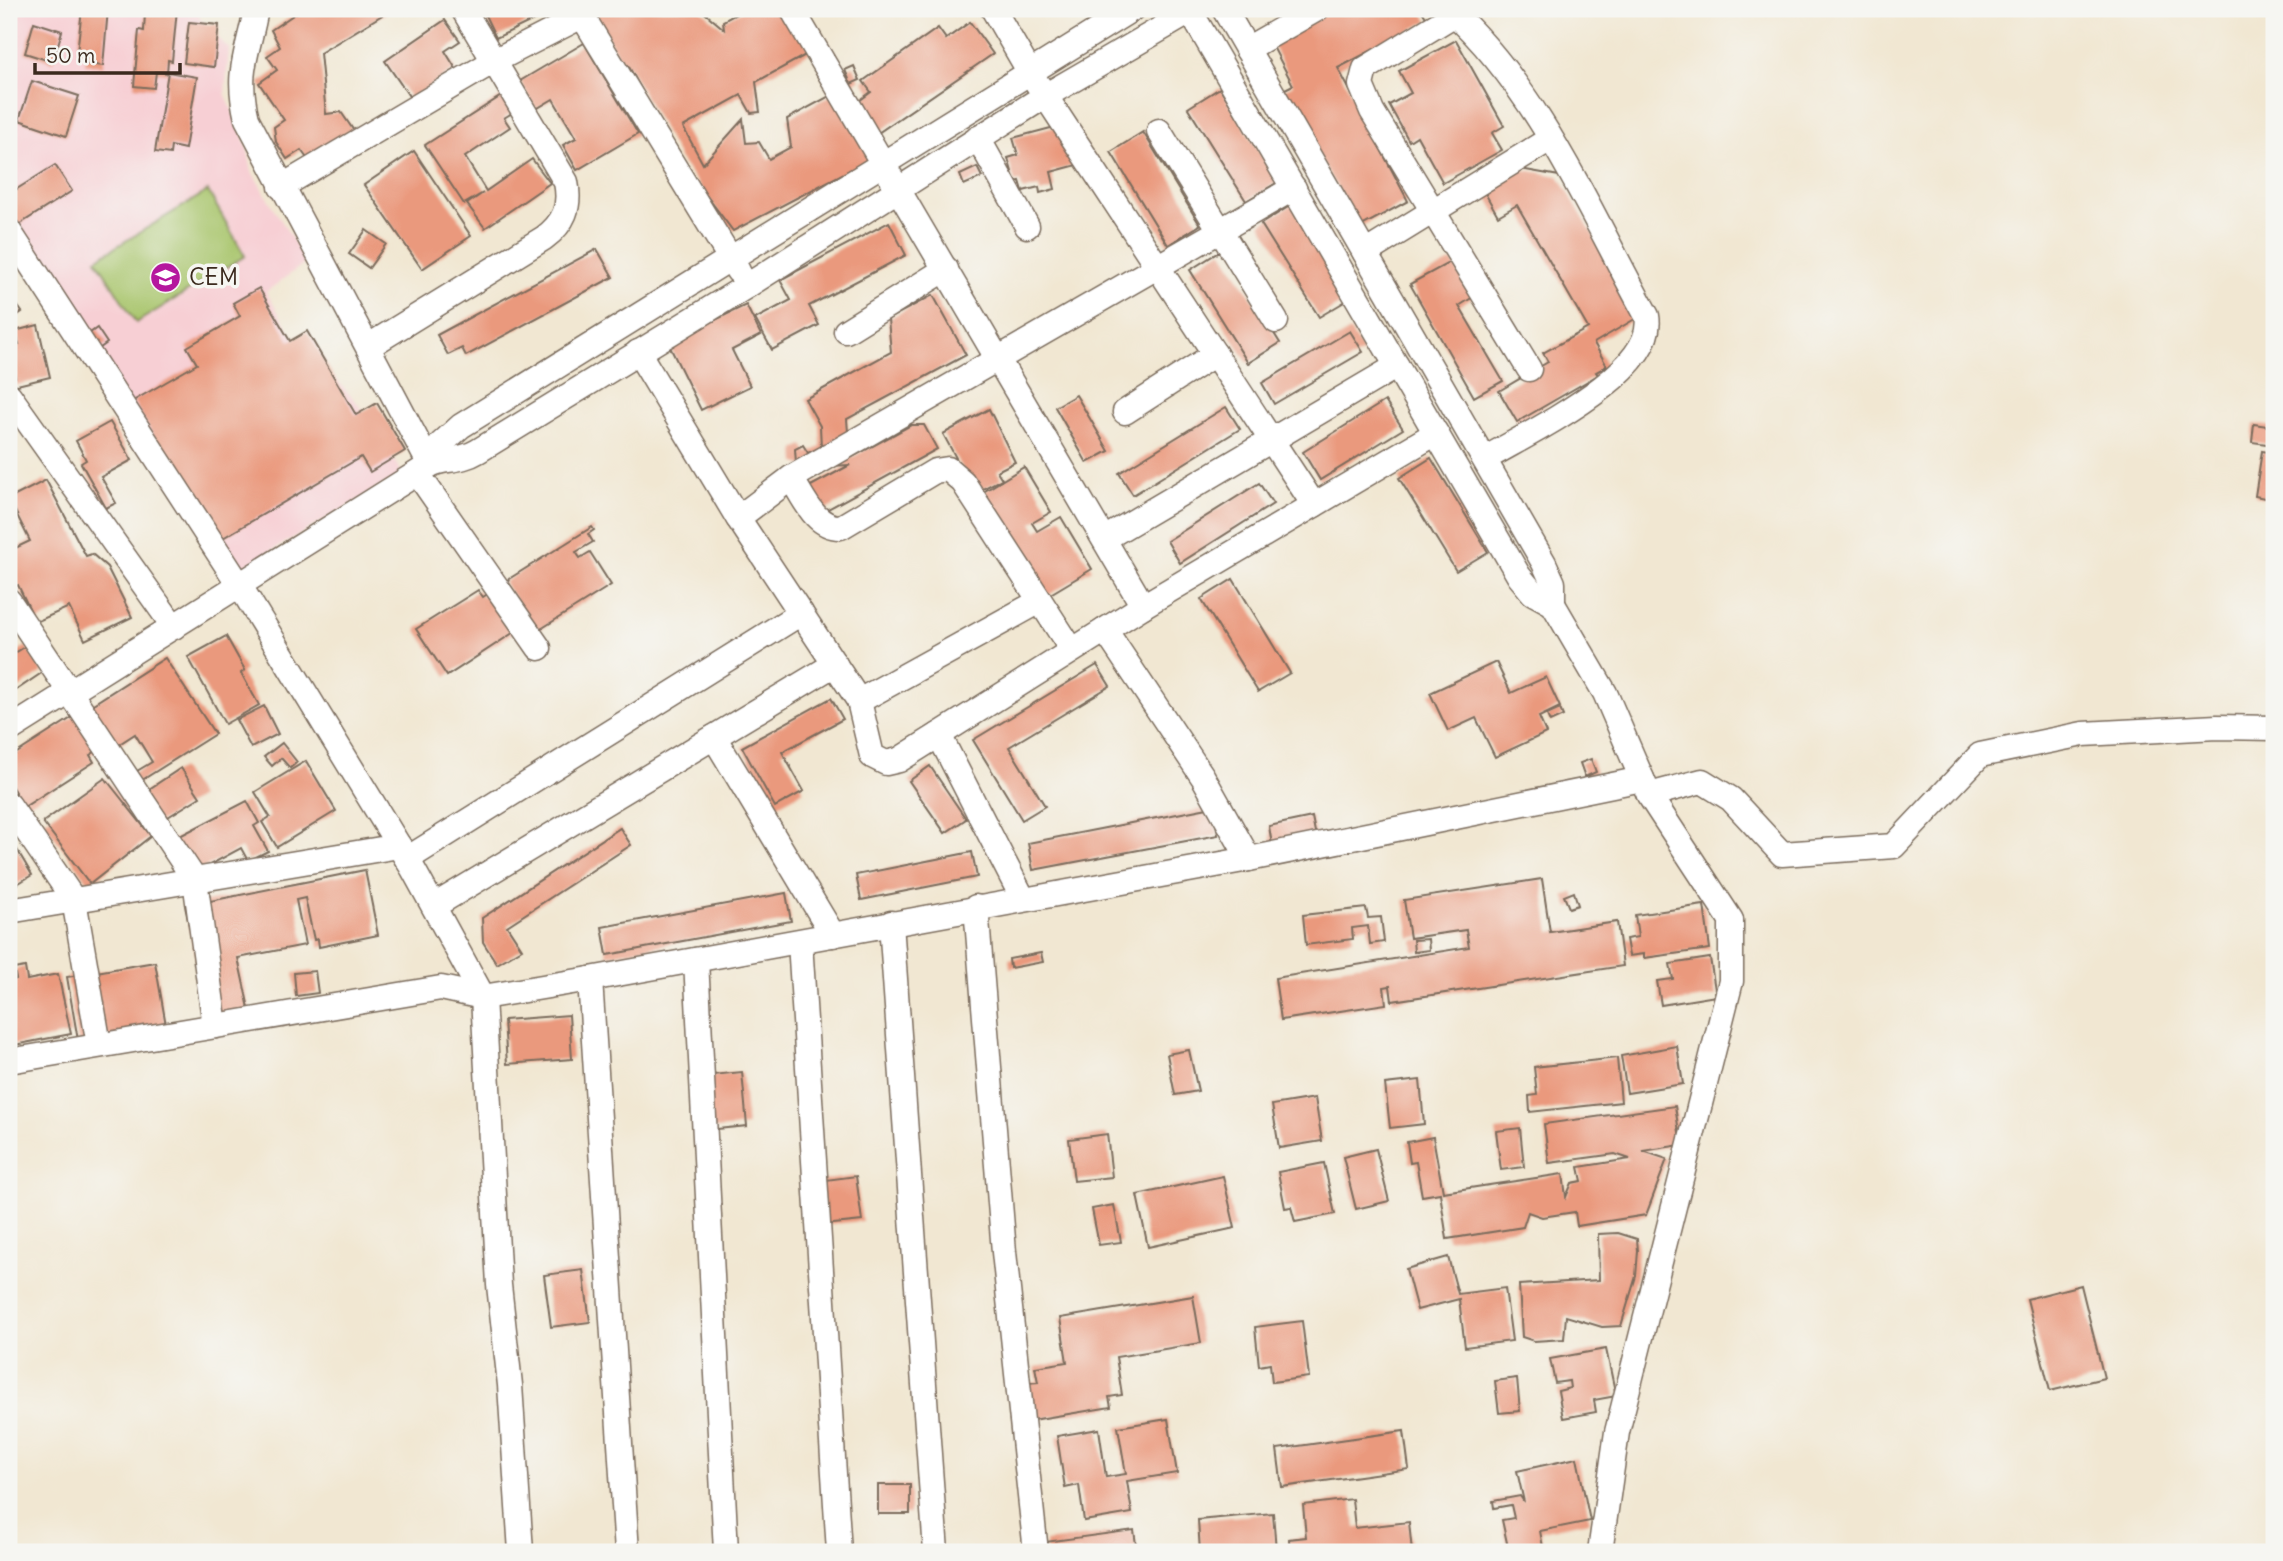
<svg xmlns="http://www.w3.org/2000/svg" width="2283" height="1561" font-family="Delius,sans-serif">
<style>
.built{fill:#f7cfd4}
.green{fill:#a8c56c;stroke:#727845;stroke-width:2}
.building{fill:#ea997d}
.lines{fill:none;stroke-linecap:round;stroke-linejoin:round}
.minor-casing{stroke:#7b6c5d;stroke-width:27}
.minor{stroke:#fff;stroke-width:24}
.labels{text-anchor:middle;stroke-width:7;stroke-linejoin:round;paint-order:stroke}
.poi-label{font-size:24px;fill:#3b2a1e;stroke:#f6f6f2;text-anchor:start}
</style>
<rect width="100%" height="100%" fill="#f6f6f2"/>
<filter id="ink" filterUnits="userSpaceOnUse"><feTurbulence type="fractalNoise" baseFrequency=".0143" numOctaves="2"/><feDisplacementMap in="SourceGraphic" scale="14" xChannelSelector="R" yChannelSelector="G"/><feConvolveMatrix kernelMatrix="1 2 1 2 8 2 1 2 1" color-interpolation-filters="sRGB"/></filter>
<filter id="wash" filterUnits="userSpaceOnUse"><feTurbulence type="fractalNoise" baseFrequency=".00686" numOctaves="4" result="noise"/><feDisplacementMap in="SourceGraphic" scale="28" xChannelSelector="R" yChannelSelector="G"/><feGaussianBlur stdDeviation="1.57" result="paint"/><feColorMatrix in="noise" values="0 0 0 0 0 0 0 0 0 0 0 0 0 0 0 0 0 1.4 0 .05"/><feComposite in="paint" operator="in"/></filter>
<g filter="url(#wash)">
<rect width="100%" height="100%" fill="#f1e7d2"/>
<path class="built" d="M9,9H199L200,19L229,49L225,93L247,147L252,172L306,262L266,292L297,343L313,337L331,373L358,404L403,474L235,572L9,219Z"/>
<path class="green" d="M208,191L245,256L136,323L96,259Z"/>
<g id="blocks">
<g class="building">
<path d="M82,9H108L103,66L85,64L87,54L77,53Z"/>
<path d="M119,9H177L172,61L168,60L167,73L156,72L154,88L134,86L139,30L144,31L145,13Z"/>
<path d="M302,9H392L320,53L326,114L341,112L354,131L309,161L301,150L287,159L276,142L274,127L284,120L259,83L277,70L267,56L280,47L271,30Z"/>
<path d="M482,9H541L544,15L496,38Z"/>
<path d="M592,9H700L724,29L723,21L745,9H787L811,52L756,82L760,112L751,113L741,95L683,127L703,164L743,119L746,143L759,142L769,159L791,147L787,119L835,93L871,159L733,231L680,160L628,65L624,67Z"/>
<path d="M1337,9H1421L1428,21L1338,68L1408,201L1360,227L1281,91L1293,85L1271,43Z"/>
<path d="M445,20L460,41L445,51L456,69L411,99L385,61Z"/>
<path d="M34,22L62,31L53,62L25,53Z"/>
<path d="M189,22L219,25L214,67L184,63Z"/>
<path d="M970,22L993,54L872,137L851,107L871,92L863,81L938,28L946,39Z"/>
<path d="M1456,40L1504,126L1492,133L1502,150L1443,183L1417,136L1409,141L1389,105L1411,93L1399,71Z"/>
<path d="M584,43L638,134L577,170L563,145L576,138L553,99L536,109L520,81Z"/>
<path d="M854,66L860,80L851,84L845,70Z"/>
<path d="M168,72L197,77L185,149L171,146L170,154L155,152Z"/>
<path d="M32,81L79,96L66,136L19,120Z"/>
<path d="M1220,88L1278,182L1246,201L1188,108Z"/>
<path d="M506,93L517,110L504,118L510,127L465,157L486,191L532,159L550,183L485,228L467,204L483,193L464,204L425,145Z"/>
<path d="M1066,124L1077,165L1051,172L1055,189L1040,193L1039,187L1023,191L1020,181L1015,182L1008,158L1018,155L1013,138Z"/>
<path d="M1143,132L1200,225L1168,245L1111,152Z"/>
<path d="M414,151L471,236L422,269L364,185Z"/>
<path d="M55,165L72,191L15,227L9,217V194Z"/>
<path d="M977,167L982,177L964,185L960,175Z"/>
<path d="M1514,168L1559,176L1640,316L1594,343L1607,366L1596,372L1598,375L1517,422L1499,391L1548,362L1543,353L1588,328L1517,205L1498,216L1481,186Z"/>
<path d="M1293,204L1351,298L1319,317L1261,224Z"/>
<path d="M889,222L906,255L809,306L819,325L772,350L755,319L791,300L780,280Z"/>
<path d="M366,230L386,244L369,268L349,254Z"/>
<path d="M597,249L613,277L466,356L462,348L448,355L437,335Z"/>
<path d="M1222,250L1280,343L1248,363L1190,270Z"/>
<path d="M1452,261L1473,297L1459,306L1503,381L1474,397L1410,284Z"/>
<path d="M259,288L290,341L307,331L356,415L377,403L405,451L370,472L361,457L216,542L133,401L197,364L187,347L240,316L233,303Z"/>
<path d="M9,294L22,312L9,321Z"/>
<path d="M933,295L966,355L847,419L849,447L846,449L851,458L911,425H924L937,449L808,520L794,495L850,465L809,467L796,463L795,449L803,445L808,453L821,447L820,426L805,399L891,352L888,319Z"/>
<path d="M746,305L761,335L732,350L750,386L701,410L668,343Z"/>
<path d="M38,325L50,377L9,387V379L15,377L12,365L9,366V347L19,344L15,331Z"/>
<path d="M97,328L107,343L93,353L83,338Z"/>
<path d="M1350,331L1363,352L1274,404L1262,383Z"/>
<path d="M1076,395L1109,451L1087,463L1055,407Z"/>
<path d="M1385,401L1403,429L1320,480L1303,452Z"/>
<path d="M1226,407L1240,429L1133,495L1119,473Z"/>
<path d="M989,409L1015,462L997,471L1002,479L975,493L943,434Z"/>
<path d="M110,422L132,460L101,477L116,503L106,508L81,463L86,460L76,441Z"/>
<path d="M2254,424L2274,427V445L2252,442Z"/>
<path d="M2262,451L2274,453V500L2255,496Z"/>
<path d="M1431,458L1488,552L1456,571L1399,478Z"/>
<path d="M1024,467L1051,512L1032,523L1037,531L1061,517L1092,569L1047,596L980,494Z"/>
<path d="M46,480L86,556L92,554L107,567L132,617L85,640L69,607L36,622L18,585L9,589V551L30,541L9,499Z"/>
<path d="M1259,483L1273,504L1180,563L1167,541Z"/>
<path d="M592,527L594,530L588,534L593,542L576,552L580,558L590,552L611,585L536,632L504,582Z"/>
<path d="M1233,579L1290,673L1258,692L1201,599Z"/>
<path d="M500,586L525,625L447,676L416,629L478,590L483,597Z"/>
<path d="M226,636L245,670L241,673L259,705L225,724L188,657Z"/>
<path d="M26,646L43,672L9,695V657Z"/>
<path d="M165,658L215,734L128,789L122,780L152,762L135,734L110,750L106,745L90,755L94,762L24,807L9,782V758Z"/>
<path d="M1496,662L1511,693L1546,677L1560,707L1539,717L1546,733L1495,757L1476,718L1448,731L1430,693Z"/>
<path d="M1097,665L1110,686L1009,747L1045,806L1022,820L973,740Z"/>
<path d="M831,698L843,719L782,752L804,791L775,807L742,747Z"/>
<path d="M264,706L278,734L251,748L236,720Z"/>
<path d="M1560,709L1563,716L1550,722L1547,715Z"/>
<path d="M282,743L297,762L290,768L281,758L272,766L264,757Z"/>
<path d="M1591,759L1596,772L1585,777L1580,763Z"/>
<path d="M306,761L336,811L277,847L262,822L270,817L255,792Z"/>
<path d="M930,766L966,819L945,833L909,781Z"/>
<path d="M181,768L200,797L155,825L137,797Z"/>
<path d="M105,778L151,836L90,884L43,822Z"/>
<path d="M247,801L259,823L254,826L268,851L248,861L241,848L193,874L172,840Z"/>
<path d="M1213,807L1218,835L1033,870L1028,843Z"/>
<path d="M1312,817L1316,837L1272,845L1269,826Z"/>
<path d="M620,828L631,845L507,926L522,949L497,964L483,942L482,918Z"/>
<path d="M9,836L32,875L9,889Z"/>
<path d="M972,852L977,877L861,900L856,875Z"/>
<path d="M365,870L378,935L319,947L318,939L314,940L305,898L296,900L305,945L238,958L250,1013L209,1022L185,906Z"/>
<path d="M1542,879L1550,932L1617,922L1623,966L1392,1001L1390,986L1384,987L1386,1004L1281,1020L1275,978L1469,947L1466,930L1410,938L1404,900Z"/>
<path d="M1574,892L1578,905L1569,908L1564,896Z"/>
<path d="M786,893L791,921L607,955L602,927Z"/>
<path d="M1704,905L1710,949L1644,958V954L1629,956L1626,939L1638,937L1635,915Z"/>
<path d="M1366,908L1368,918L1381,917L1384,942L1370,944L1368,926L1352,928L1353,939L1306,945L1303,915Z"/>
<path d="M1428,939L1429,950L1414,952L1413,940Z"/>
<path d="M1041,953L1043,962L1010,968L1009,959Z"/>
<path d="M1710,958L1716,996L1661,1005L1657,981L1673,979L1670,964Z"/>
<path d="M155,962L167,1031L79,1046L67,977Z"/>
<path d="M25,967L27,980L58,974L71,1034L9,1046V981L16,979L14,969Z"/>
<path d="M315,971L318,993L296,996L294,973Z"/>
<path d="M569,1015L572,1059L507,1064L504,1020Z"/>
<path d="M1677,1046L1683,1084L1627,1093L1621,1056Z"/>
<path d="M1189,1050L1198,1091L1175,1095L1167,1054Z"/>
<path d="M1617,1058L1621,1102L1530,1112L1529,1096L1537,1095L1534,1067Z"/>
<path d="M742,1072L747,1126L697,1131L692,1077Z"/>
<path d="M1420,1080L1424,1124L1390,1128L1385,1084Z"/>
<path d="M1315,1098L1322,1141L1279,1148L1272,1105Z"/>
<path d="M1675,1106L1681,1145L1643,1151L1667,1159L1646,1215L1577,1226L1575,1212L1542,1217L1528,1212L1523,1227L1447,1239L1440,1193L1422,1196L1416,1162L1410,1163L1407,1142L1433,1137L1443,1192L1563,1174L1566,1197L1572,1183L1582,1181L1579,1167L1630,1159L1615,1154L1549,1163L1544,1124Z"/>
<path d="M1520,1128L1524,1167L1501,1170L1496,1131Z"/>
<path d="M1107,1134L1112,1177L1074,1181L1069,1139Z"/>
<path d="M1376,1149L1389,1201L1356,1209L1343,1157Z"/>
<path d="M1324,1163L1335,1214L1295,1222L1291,1207L1285,1208L1278,1172Z"/>
<path d="M856,1176L862,1221L824,1225L818,1181Z"/>
<path d="M1223,1176L1235,1228L1148,1247L1137,1195Z"/>
<path d="M1114,1205L1121,1242L1099,1245L1092,1209Z"/>
<path d="M1618,1233L1637,1239L1638,1251L1636,1276L1621,1326L1602,1327L1566,1316L1564,1339L1534,1341L1522,1337L1519,1285L1599,1280L1598,1234Z"/>
<path d="M1448,1257L1458,1294L1505,1288L1512,1341L1465,1347L1459,1299L1417,1310L1406,1269Z"/>
<path d="M583,1270L590,1322L551,1327L544,1275Z"/>
<path d="M2081,1285L2104,1378L2050,1391L2027,1299Z"/>
<path d="M1193,1296L1201,1343L1116,1357L1122,1395L1109,1397L1111,1407L1032,1420L1026,1383L1038,1382L1035,1367L1067,1362L1060,1318Z"/>
<path d="M1302,1321L1309,1377L1272,1382L1270,1364L1259,1366L1255,1327Z"/>
<path d="M1606,1349L1616,1396L1594,1400L1596,1412L1563,1418L1558,1391L1570,1388L1569,1381L1555,1383L1550,1359Z"/>
<path d="M1517,1378L1520,1411L1499,1413L1495,1381Z"/>
<path d="M1168,1419L1177,1473L1127,1481L1132,1513L1084,1521L1079,1485L1065,1488L1057,1436L1099,1429L1106,1477L1126,1474L1118,1427Z"/>
<path d="M1404,1431L1409,1469L1282,1487L1277,1449Z"/>
<path d="M1577,1458L1590,1521L1540,1531L1543,1547L1509,1552L1502,1520L1514,1518L1511,1505L1494,1508L1493,1501L1520,1496L1524,1502L1517,1471Z"/>
<rect x="878" y="1485" width="32" height="29"/>
<path d="M1352,1499L1355,1528L1409,1522L1412,1552H1290L1289,1539L1306,1537L1303,1505Z"/>
<path d="M1273,1513L1276,1550L1200,1552L1198,1520Z"/>
<path d="M1134,1530L1137,1552H1047L1045,1542Z"/>
<path d="M1474,1546V1552H1462L1461,1548Z"/>
</g>
</g>
</g>
<g filter="url(#ink)">
<use href="#blocks" fill-opacity="0" stroke="#7b6c5d" stroke-width="2"/>
<g class="lines">
<defs>
<g id="minor">
<path d="M256,9C248,55 235,70 247,119L430,465"/>
<path d="M578,9L738,271"/>
<path d="M792,9L1143,606"/>
<path d="M993,9L1029,71L1314,505"/>
<path d="M1189,9L1519,576L1533,593L1553,604L1605,693L1649,795L1731,920V981L1617,1432L1600,1552"/>
<path d="M1224,9L1544,563L1553,583V604"/>
<path d="M1449,9C1539,90 1589,211 1647,316C1658,373 1526,434 1485,459"/>
<path d="M1455,14L1365,69L1361,85L1372,111L1529,369"/>
<path d="M1247,49L1317,9"/>
<path d="M1159,131L1276,321"/>
<path d="M978,138L1027,226"/>
<path d="M281,187L494,61L582,16"/>
<path d="M9,231L240,586L413,869L483,997L499,1285L510,1385L521,1552"/>
<path d="M1365,253L1550,139"/>
<path d="M846,331L946,269"/>
<path d="M369,346L544,238C564,223 571,207 566,182L463,9"/>
<path d="M638,352L738,518L859,701L872,756L886,763L899,760L1143,606L1436,433"/>
<path d="M9,395L174,627"/>
<path d="M1125,412L1215,354"/>
<path d="M437,461L441,444L461,426L1132,9"/>
<path d="M418,474L539,648"/>
<path d="M791,478C804,498 815,528 841,527L935,471L948,469L963,482L1072,650"/>
<path d="M738,518L791,478L1294,188"/>
<path d="M1104,539L1397,366"/>
<path d="M9,601L195,880L215,1026"/>
<path d="M1105,630L1203,777L1249,859"/>
<path d="M859,701L1040,601"/>
<path d="M9,730L430,465C443,458 460,462 478,451L747,286L1045,96L1195,9"/>
<path d="M939,735L1022,897"/>
<path d="M714,737L833,935"/>
<path d="M1649,795L1702,781L1731,799L1782,854L1894,846L1980,755L2083,734L2217,727L2274,728"/>
<path d="M9,805L74,900L99,1045"/>
<path d="M407,859L801,613"/>
<path d="M434,906L835,664"/>
<path d="M976,907L1004,1252L1036,1552"/>
<path d="M9,911L399,846"/>
<path d="M891,923L936,1552"/>
<path d="M800,942L839,1552"/>
<path d="M696,960L726,1552"/>
<path d="M590,979L627,1552"/>
<path d="M9,1061L441,988L483,997L590,979L1249,859L1642,779"/>
</g>
</defs>
<use href="#minor" class="minor-casing"/>
<use href="#minor" class="minor"/>
</g>
</g>
<defs>
<symbol id="school-disc" viewBox="-11 -11 22 22"><circle r="9.5" fill="#b5179e" stroke="#f6f6f2"/><path d="M0-5L7-2L0 1L-7-2ZM-4 1L0 2.5L4 1V4Q0 6-4 4Z" fill="#fff"/></symbol>
</defs>
<g fill-rule="evenodd">
<use href="#school-disc" x="148" y="260" width="35" height="35"/>
</g>
<g class="labels">
<g class="poi-label">
<text x="189" y="285">CEM</text>
</g>
</g>
<rect width="2283" height="1561" fill="none" stroke="#f6f6f2" stroke-width="35"/>
<path d="M35 63v10h145v-10" fill="none" stroke="#3b2a1e" stroke-width="3.5"/>
<text x="46" y="63" font-size="21" fill="#3b2a1e" stroke="#f6f6f2" stroke-width="5" paint-order="stroke">50 m</text>
</svg>
